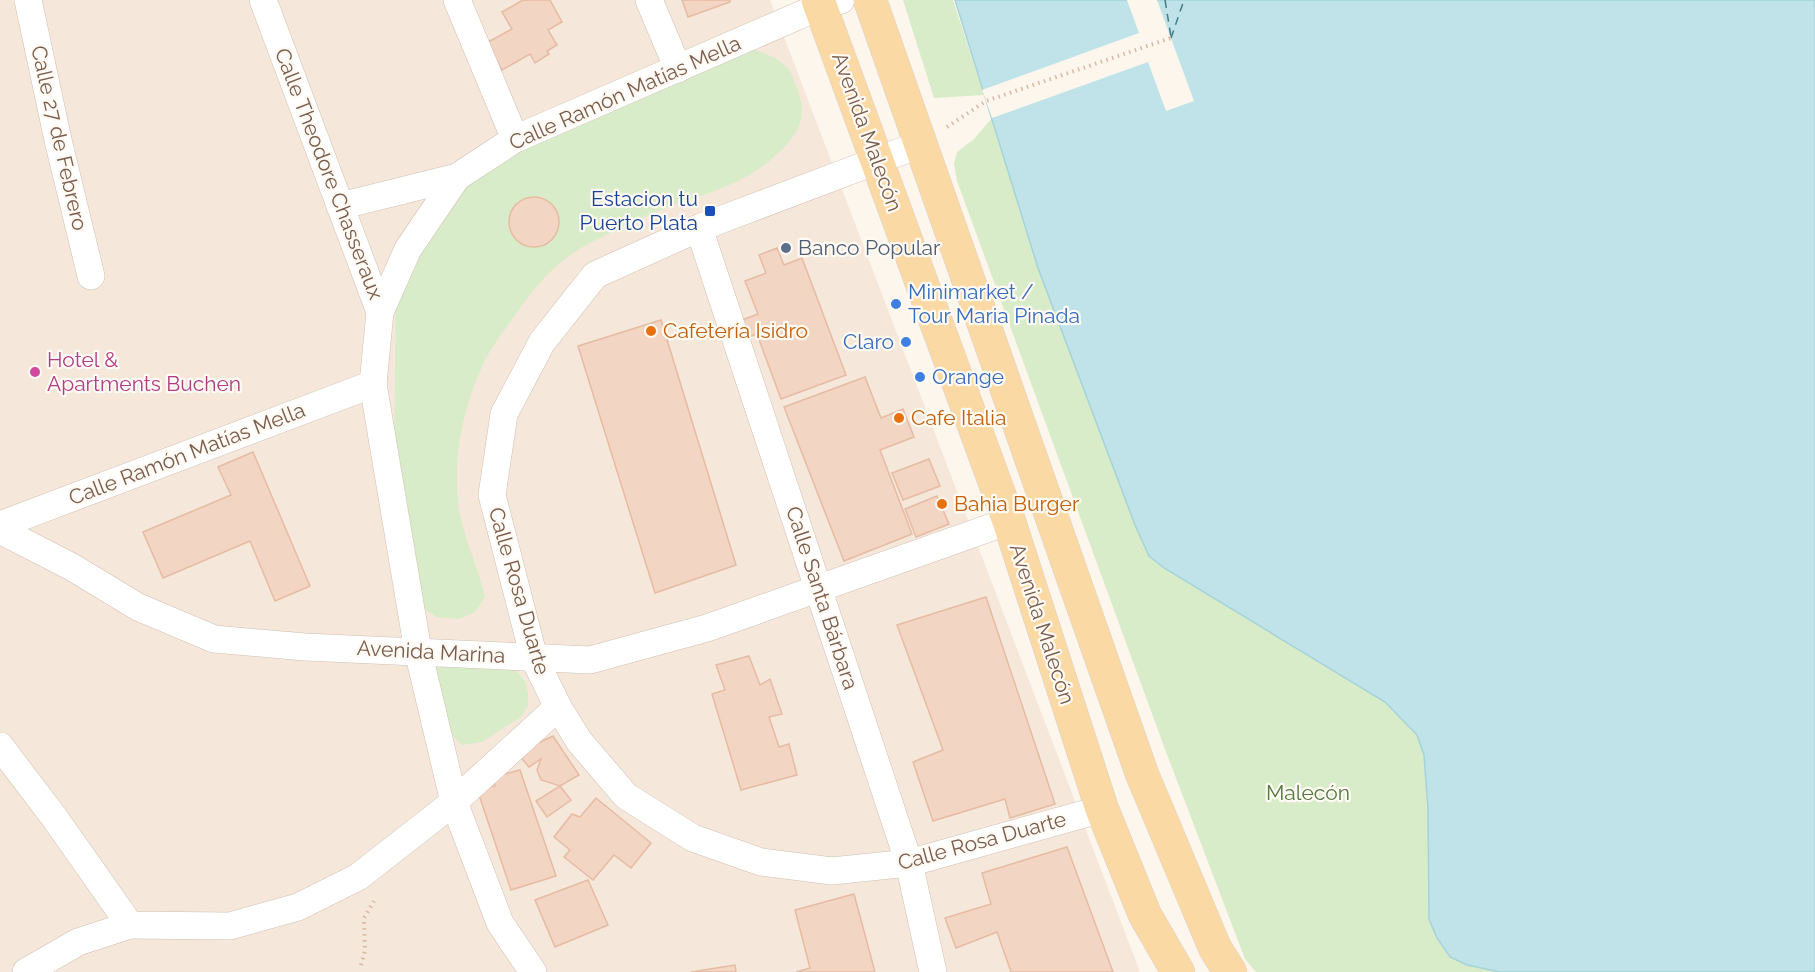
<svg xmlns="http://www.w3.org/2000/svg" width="1815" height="972" font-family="Raleway,sans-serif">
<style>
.residential{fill:#f5e8da}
.green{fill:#d8ecc9}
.water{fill:#bfe3e8;stroke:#a5d3da;stroke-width:1.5}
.pier{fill:#fdf6ec}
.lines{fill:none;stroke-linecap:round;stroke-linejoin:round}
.ferry{stroke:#437c86;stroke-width:1.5;stroke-dasharray:8 6;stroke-linecap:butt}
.building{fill:#f3d5c3;stroke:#e6bba3;stroke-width:1.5}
.street-casing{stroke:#d1beb0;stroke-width:28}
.primary-casing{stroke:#dad1cd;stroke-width:34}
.path{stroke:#d9b8a5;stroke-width:4;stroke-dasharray:1.5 4.5;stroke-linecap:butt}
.street{stroke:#fff;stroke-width:27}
.primary{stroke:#fbd9a5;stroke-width:33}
.transit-dot{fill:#1a4fb4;stroke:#fffaf3;stroke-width:2}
.service-dot{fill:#5c6f8a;stroke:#fffaf3;stroke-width:2}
.shop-dot{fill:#3f7fe0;stroke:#fffaf3;stroke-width:2}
.food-dot{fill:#e8710a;stroke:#fffaf3;stroke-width:2}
.hotel-dot{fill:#d1479c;stroke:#fffaf3;stroke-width:2}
.labels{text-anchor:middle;stroke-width:4.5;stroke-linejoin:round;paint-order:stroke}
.street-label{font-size:21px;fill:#7a5c4d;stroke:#fffaf3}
.transit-label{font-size:21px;fill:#164399;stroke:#fffaf3;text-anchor:end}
.service-label{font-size:21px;fill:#4e5e75;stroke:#fffaf3;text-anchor:start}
.shop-label{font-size:21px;fill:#366cbe;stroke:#fffaf3;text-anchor:start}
.food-label{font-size:21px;fill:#c56008;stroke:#fffaf3;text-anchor:start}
.hotel-label{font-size:21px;fill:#b23c85;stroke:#fffaf3;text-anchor:start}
.park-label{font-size:21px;fill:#537a41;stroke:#fffaf3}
</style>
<rect width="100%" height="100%" fill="#fdf6ec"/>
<path class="residential" d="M0,0H770L1140,972H0Z"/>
<g class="green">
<path d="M903,0H953L984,95L934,98Z"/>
<path d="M729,44C749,48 771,52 787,67C791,71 793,78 795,83C810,117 799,135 773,158C732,193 688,196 642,218C617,230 589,241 566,258C546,273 529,295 515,315C503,332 489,350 481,369C463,409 453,457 458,501C461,534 478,565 485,597L475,612L459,619L437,617L421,607L394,450L396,281L479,162Z"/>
<path d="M992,118L1038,268L1149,556L1164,568L1385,702L1417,735L1424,755L1428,809L1429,919L1486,969L1500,972H1256L1245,959L1166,752L957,181L954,164L957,152L974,139Z"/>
<path d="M434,663L506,665L516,671L525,681L528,693V706L521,717L482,742L462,745L445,729Z"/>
</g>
<path class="water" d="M955,0H1815V972H1500L1467,965L1450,957L1437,938L1429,919L1428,809L1424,755L1417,735L1385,702L1164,568L1149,556L1135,525L1038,268Z"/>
<path class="pier" d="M1127,0H1157L1194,101L1166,111L1148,62L992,118L982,90L1139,33Z"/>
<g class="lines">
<g class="ferry">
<path d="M1165,0L1171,37"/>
<path d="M1171,38L1184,0"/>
</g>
</g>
<g class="building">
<path d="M523,0H550L562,22L548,30L557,45L547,51L549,54L535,63L530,54L502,70L486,43L512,29L502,12Z"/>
<path d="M682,0H730V2L688,17Z"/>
<circle cx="534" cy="222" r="25"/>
<path d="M777,248L784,265L802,258L846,375L781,399L757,334L748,337L742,320L758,314L745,281L766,273L759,255Z"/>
<path d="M661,320L736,565L655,593L578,346Z"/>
<path d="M865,377L881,418L903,409L914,437L880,450L912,534L844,561L784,407Z"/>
<path d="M253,452L310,586L275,601L250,541L163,578L143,532L231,495L218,467Z"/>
<path d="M929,459L940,486L903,500L892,473Z"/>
<path d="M937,496L949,524L916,537L905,509Z"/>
<path d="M986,597L1055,804L1010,818L1005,799L933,821L913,762L943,750L897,625Z"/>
<path d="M749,656L760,685L770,679L782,714L769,717L779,747L789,744L797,775L741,790L712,694L725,690L716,665Z"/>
<path d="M553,736L579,775L560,786L541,780L537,770L541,759L529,767L517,753Z"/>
<path d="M520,770L556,876L511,890L477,789L495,786L493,777Z"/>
<path d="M560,786L571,800L547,817L536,801Z"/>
<path d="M596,798L651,843L631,868L614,855L593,880L564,857L570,850L554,837L572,814L580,817Z"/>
<path d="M1067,847L1113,972H1011L997,932L956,948L945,918L991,904L982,873Z"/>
<path d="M588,880L608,925L555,947L535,900Z"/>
<path d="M854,894L875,972H796L810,968L795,910Z"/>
<path d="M735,965L736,972H691Z"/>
</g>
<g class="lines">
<defs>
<g id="street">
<path d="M28,0L58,140L91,276"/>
<path d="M263,0L380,312L373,384L418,651L454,802L500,923L533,972"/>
<path d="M457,0L515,139"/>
<path d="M649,0L678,69"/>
<path d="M921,144L699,228L595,275L542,342L504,414L492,495L534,658L558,707L579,741L626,796L693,838L761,862L832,871L909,863L1102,809"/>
<path d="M340,206L457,177"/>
<path d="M699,228L909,863L933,972"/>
<path d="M380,312L408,249L457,177L515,139L821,6L841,0"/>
<path d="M0,525L373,384"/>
<path d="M0,530L72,567L138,607L214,639L305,647L590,660L707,628L1009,521"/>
<path d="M0,746L54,817L130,925L230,926L298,907L358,877L454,802L558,707"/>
<path d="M26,972L78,942L130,925"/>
</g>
<g id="primary">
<path d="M818,0L1009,521L1102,809L1145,915L1178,972"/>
<path d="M870,0L1142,774L1215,948L1230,972"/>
</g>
</defs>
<use href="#street" class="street-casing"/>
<use href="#primary" class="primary-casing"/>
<g class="path">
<path d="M947,127L986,101L1171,38"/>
<path d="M361,965L365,951L364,918L374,901"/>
</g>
<use href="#street" class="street"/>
<use href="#primary" class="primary"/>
</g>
<rect class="transit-dot" x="704" y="205" width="12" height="12" rx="3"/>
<circle class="service-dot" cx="786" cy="248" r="6"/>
<g class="shop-dot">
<circle cx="896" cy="304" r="6"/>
<circle cx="906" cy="342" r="6"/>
<circle cx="920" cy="377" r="6"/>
</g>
<g class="food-dot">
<circle cx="651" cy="331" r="6"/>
<circle cx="899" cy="418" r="6"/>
<circle cx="942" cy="504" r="6"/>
</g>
<circle class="hotel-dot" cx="35" cy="372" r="6"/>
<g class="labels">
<g class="street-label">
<text transform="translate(625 93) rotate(-24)" y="7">Calle Ramón Matías Mella</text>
<text transform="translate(867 132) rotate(70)" y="7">Avenida Malecón</text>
<text transform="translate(59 138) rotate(77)" y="7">Calle 27 de Febrero</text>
<text transform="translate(329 174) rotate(69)" y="7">Calle Theodore Chasseraux</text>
<text transform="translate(187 454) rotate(-21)" y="7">Calle Ramón Matías Mella</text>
<text transform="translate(519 591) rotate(74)" y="7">Calle Rosa Duarte</text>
<text transform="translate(822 598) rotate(72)" y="7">Calle Santa Bárbara</text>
<text transform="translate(1042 624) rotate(72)" y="7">Avenida Malecón</text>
<text transform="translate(431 652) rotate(3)" y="7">Avenida Marina</text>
<text transform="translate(982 841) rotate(-15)" y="7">Calle Rosa Duarte</text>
</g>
<g class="transit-label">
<text x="698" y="206">Estacion tu<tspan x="698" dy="24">Puerto Plata</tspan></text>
</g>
<g class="service-label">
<text x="798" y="255">Banco Popular</text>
</g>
<g class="shop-label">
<text x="908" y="299">Minimarket /<tspan x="908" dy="24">Tour Maria Pinada</tspan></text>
<text x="894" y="349" text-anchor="end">Claro</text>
<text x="932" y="384">Orange</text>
</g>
<g class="food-label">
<text x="663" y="338">Cafetería Isidro</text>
<text x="911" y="425">Cafe Italia</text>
<text x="954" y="511">Bahia Burger</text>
</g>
<g class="hotel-label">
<text x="47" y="367">Hotel &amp;<tspan x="47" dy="24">Apartments Buchen</tspan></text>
</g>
<g class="park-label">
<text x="1308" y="800">Malecón</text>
</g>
</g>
</svg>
